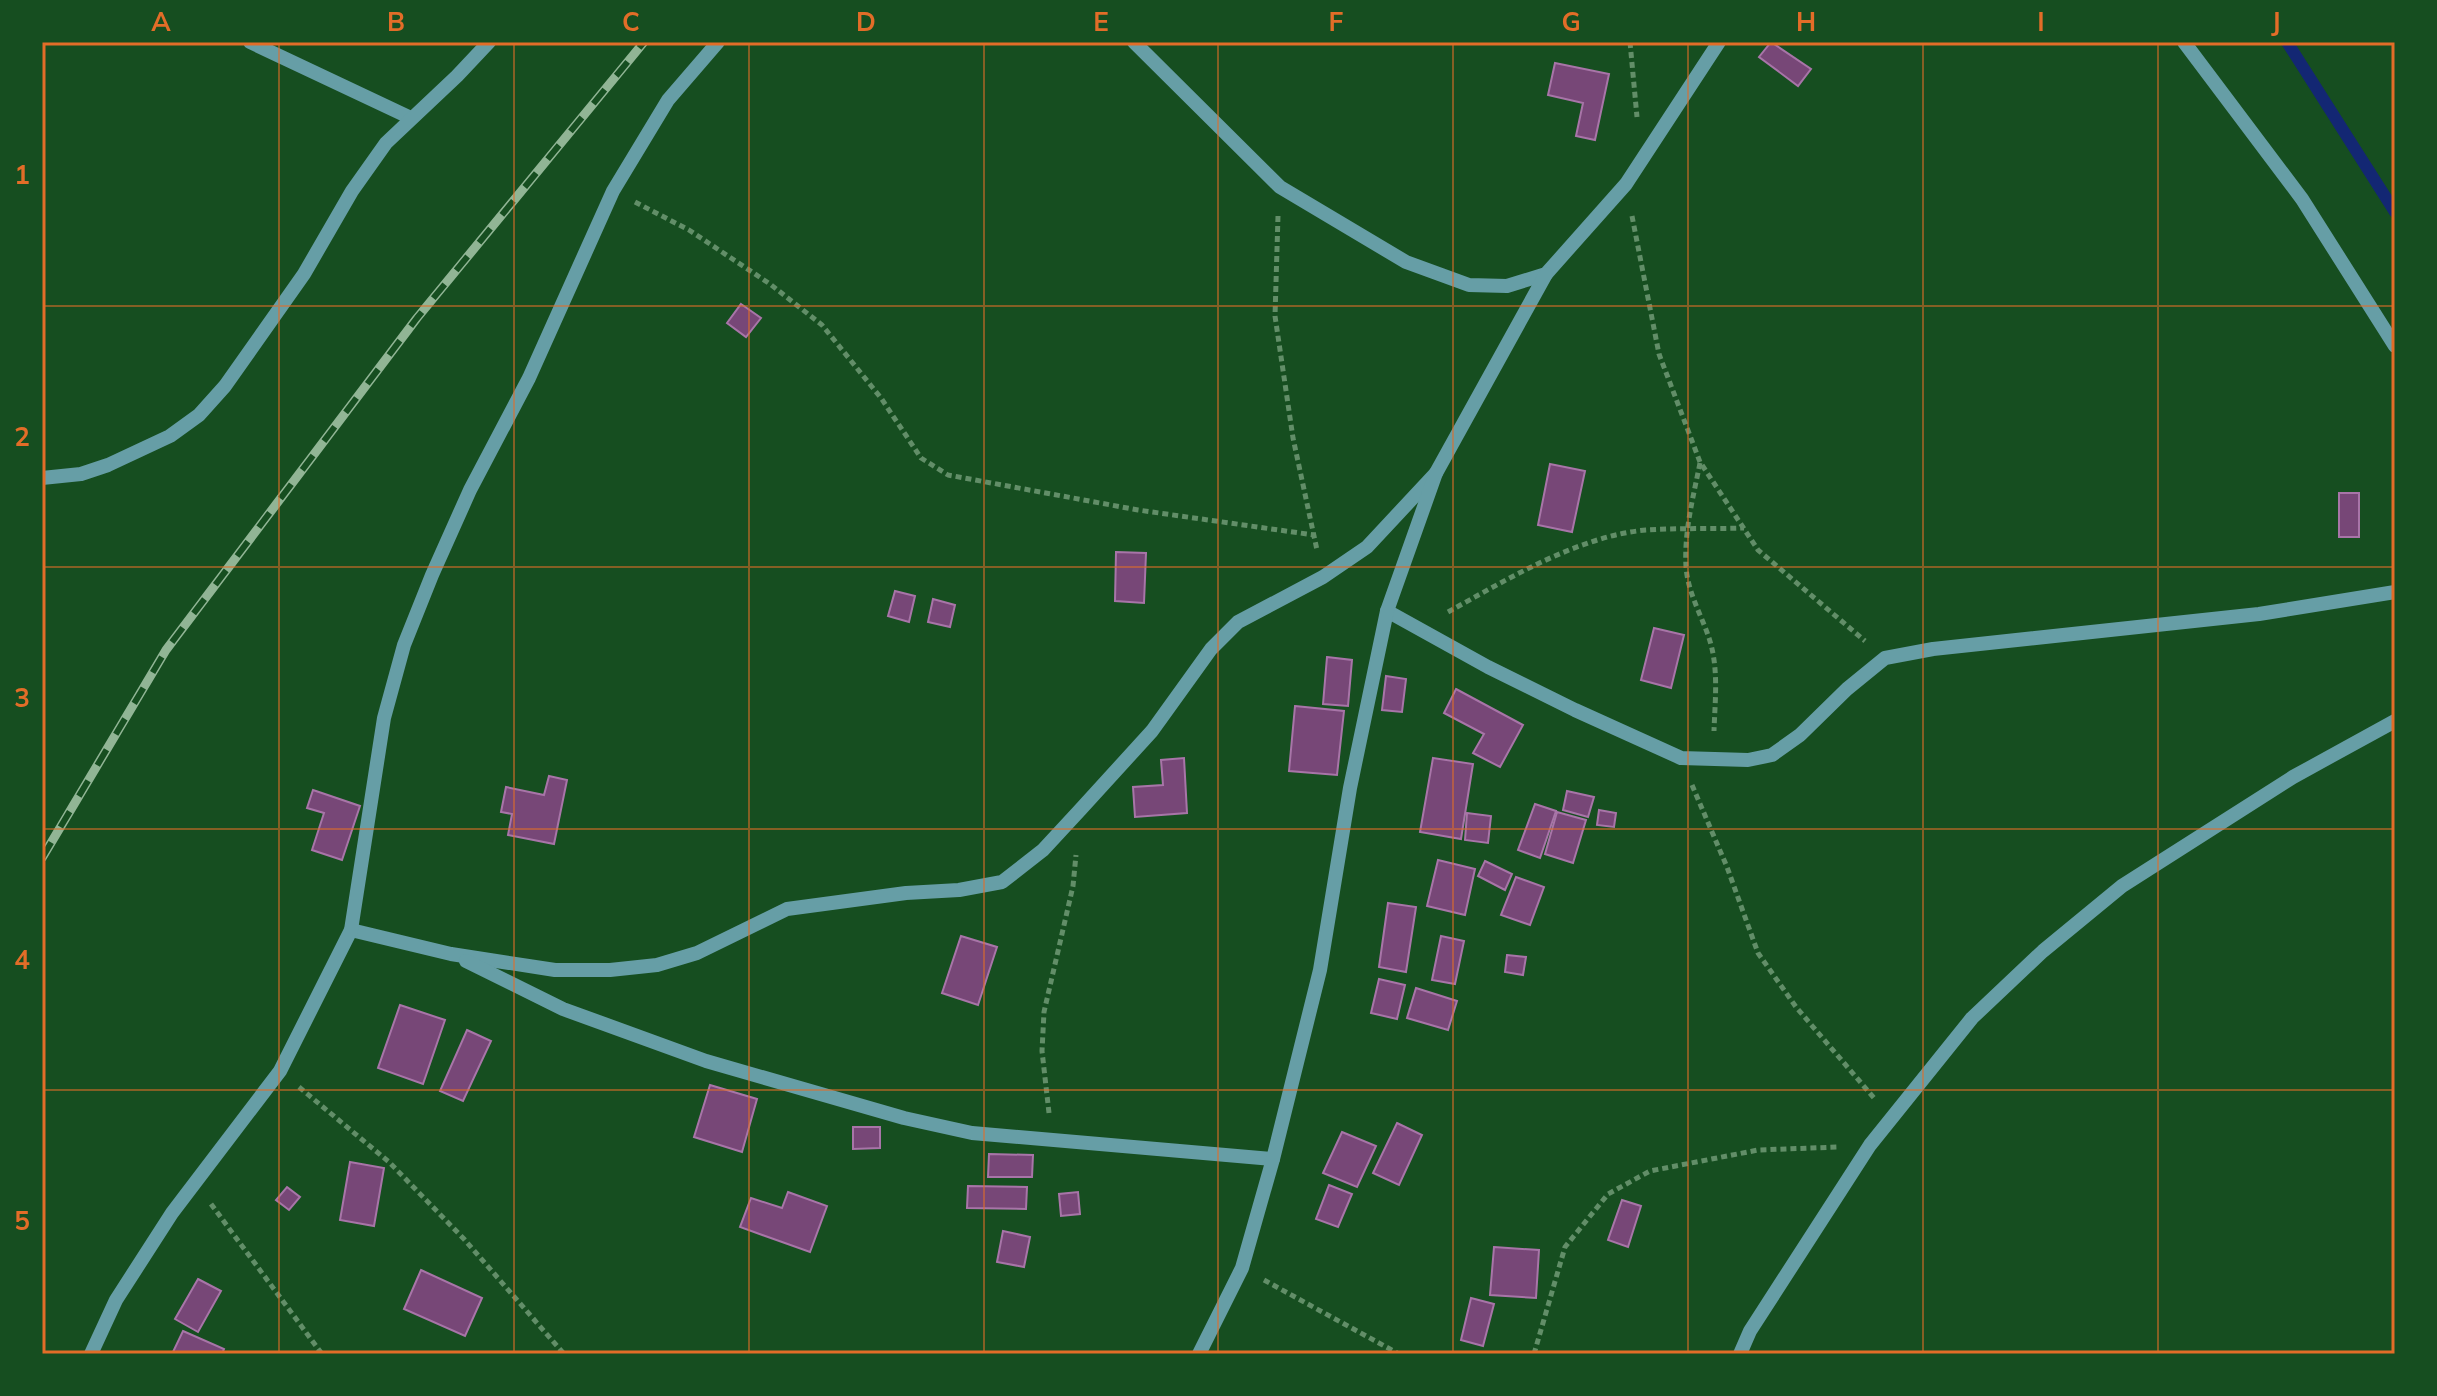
<svg xmlns="http://www.w3.org/2000/svg" width="2437" height="1396" font-family="Mulish,sans-serif">
<style>
.lines{fill:none;stroke-linecap:round;stroke-linejoin:round}
.stream{stroke:#132773;stroke-width:12}
.building{fill:#774777;stroke:#a875a8;stroke-width:2}
.path{stroke:#628e68;stroke-width:5;stroke-dasharray:6 4;stroke-linecap:butt}
.minor{stroke:#669ea6;stroke-width:14}
.rail-casing{stroke:#91b595;stroke-width:9}
.rail{stroke:#164e20;stroke-width:6;stroke-dasharray:18;stroke-linecap:butt}
.grid{fill:none;stroke:#e26d28;stroke-width:2;stroke-opacity:0.55}
.neatline{fill:none;stroke:#e26d28;stroke-width:3}
.grid-label{font-size:26px;text-anchor:middle;font-weight:bold;fill:#e26d28}
</style>
<rect width="100%" height="100%" fill="#164e20"/>
<g class="lines">
<path class="stream" d="M2287,42L2395,212"/>
</g>
<g class="building">
<path d="M1771,42L1811,69L1798,86L1759,57Z"/>
<path d="M1555,63L1609,74L1595,140L1576,136L1583,103L1548,95Z"/>
<path d="M741,304L761,318L746,337L727,323Z"/>
<path d="M1550,464L1585,471L1572,532L1538,525Z"/>
<rect x="2339" y="493" width="20" height="44"/>
<path d="M1116,552L1146,553L1144,603L1115,601Z"/>
<path d="M895,591L915,596L909,622L888,616Z"/>
<path d="M933,599L955,605L950,627L928,622Z"/>
<path d="M1654,628L1684,635L1671,688L1641,680Z"/>
<path d="M1327,657L1352,660L1348,706L1323,704Z"/>
<path d="M1386,676L1406,679L1402,712L1382,710Z"/>
<path d="M1456,689L1523,725L1500,767L1473,753L1484,734L1444,713Z"/>
<path d="M1295,706L1344,711L1337,775L1289,771Z"/>
<path d="M1184,758L1187,813L1135,817L1133,787L1163,785L1161,760Z"/>
<path d="M1433,758L1473,764L1461,839L1420,832Z"/>
<path d="M549,776L567,780L554,844L508,835L512,814L501,812L506,787L544,795Z"/>
<path d="M313,790L360,806L342,860L312,850L324,813L307,808Z"/>
<path d="M1567,791L1594,797L1588,817L1563,810Z"/>
<path d="M1535,804L1556,811L1540,858L1518,850Z"/>
<path d="M1599,810L1616,813L1614,827L1597,825Z"/>
<path d="M1557,812L1586,820L1573,863L1545,854Z"/>
<path d="M1467,813L1491,816L1488,843L1465,840Z"/>
<path d="M1438,860L1475,869L1465,915L1427,906Z"/>
<path d="M1485,861L1512,874L1505,890L1478,876Z"/>
<path d="M1516,877L1544,887L1530,925L1501,915Z"/>
<path d="M1388,903L1416,907L1406,972L1379,967Z"/>
<path d="M961,936L997,947L978,1005L942,993Z"/>
<path d="M1441,936L1464,941L1455,984L1432,980Z"/>
<path d="M1507,955L1526,957L1523,975L1505,972Z"/>
<path d="M1379,979L1405,985L1397,1019L1371,1013Z"/>
<path d="M1416,988L1457,1001L1448,1030L1407,1018Z"/>
<path d="M400,1005L445,1020L423,1084L378,1068Z"/>
<path d="M467,1030L491,1041L463,1101L440,1091Z"/>
<path d="M710,1085L757,1099L742,1152L694,1137Z"/>
<path d="M1397,1123L1422,1135L1399,1185L1373,1173Z"/>
<path d="M853,1127H880V1148L853,1149Z"/>
<path d="M1342,1132L1376,1146L1357,1187L1323,1173Z"/>
<path d="M989,1154L1033,1155L1032,1177H988Z"/>
<path d="M350,1162L384,1168L374,1226L340,1220Z"/>
<path d="M1329,1185L1352,1194L1338,1227L1316,1219Z"/>
<path d="M968,1186L1027,1187L1026,1209L967,1208Z"/>
<path d="M287,1187L300,1197L289,1210L276,1200Z"/>
<path d="M788,1192L827,1206L810,1252L740,1227L751,1198L782,1208Z"/>
<path d="M1078,1192L1080,1214L1061,1216L1059,1194Z"/>
<path d="M1622,1200L1641,1206L1628,1247L1608,1240Z"/>
<path d="M1003,1231L1030,1237L1024,1267L997,1262Z"/>
<path d="M1494,1247L1539,1250L1536,1298L1490,1295Z"/>
<path d="M421,1270L482,1298L465,1336L404,1309Z"/>
<path d="M198,1279L221,1291L198,1332L175,1319Z"/>
<path d="M1471,1298L1494,1304L1483,1346L1461,1340Z"/>
<path d="M183,1331L224,1349L222,1354H172Z"/>
</g>
<g class="lines">
<g class="path">
<path d="M1630,42L1637,117"/>
<path d="M635,202L689,230L770,284L822,325L881,398L921,458L948,475L1138,510L1314,535"/>
<path d="M1278,216L1275,316L1293,438L1317,550"/>
<path d="M1632,216L1659,354L1700,462L1758,550L1865,641"/>
<path d="M1700,463C1693,498 1684,532 1686,567C1688,593 1701,614 1709,638C1719,668 1715,700 1714,731"/>
<path d="M1448,612C1506,580 1578,536 1646,530C1678,528 1712,529 1744,528"/>
<path d="M1692,785L1727,867L1758,953L1796,1007L1874,1098"/>
<path d="M299,1087L389,1162L464,1239L564,1354"/>
<path d="M1049,1113L1042,1051L1044,1012L1073,886L1076,855"/>
<path d="M211,1204L322,1354"/>
<path d="M1264,1280L1399,1354"/>
<path d="M1534,1354L1565,1247L1608,1194L1650,1171L1758,1150L1837,1147"/>
</g>
<g class="minor">
<path d="M250,42L411,118"/>
<path d="M1134,42L1280,187L1406,262L1469,285L1507,286L1546,274L1626,184L1719,42"/>
<path d="M2184,42L2302,199L2395,346"/>
<path d="M42,478L81,474L108,465L170,436L199,415L225,386L304,274L352,191L386,143L457,76L489,42"/>
<path d="M1387,611L1488,667L1575,710L1681,758L1748,760L1772,755L1800,735L1847,689L1885,658L1933,649L2259,614L2395,592"/>
<path d="M351,930L451,954L555,970H610L657,965L697,953L787,909L906,893L959,890L1002,882L1043,850L1080,810L1152,731L1211,649L1238,622L1323,577L1367,547L1436,473"/>
<path d="M466,961L563,1009L706,1061L904,1118L972,1133L1273,1159"/>
<path d="M91,1354L116,1300L172,1213L280,1071L351,930L384,718L404,645L432,575L470,490L529,378L613,191L668,100L718,42"/>
<path d="M1199,1354L1242,1268L1273,1159L1320,970L1350,788L1387,611L1436,473L1546,274"/>
<path d="M1740,1354L1750,1331L1870,1145L1972,1018L2043,951L2122,886L2293,777L2395,721"/>
</g>
<defs>
<path id="rail" d="M42,858L166,650L417,318L644,42"/>
</defs>
<use href="#rail" class="rail-casing"/>
<use href="#rail" class="rail"/>
</g>
<path class="grid" d="M279,42V1354M514,42V1354M749,42V1354M984,42V1354M1218,42V1354M1453,42V1354M1688,42V1354M1923,42V1354M2158,42V1354M42,306H2395M42,567H2395M42,829H2395M42,1090H2395"/>
<rect width="2437" height="1396" fill="none" stroke="#164e20" stroke-width="88"/>
<rect x="44" y="44" width="2349" height="1308" class="neatline"/>
<g class="grid-label">
<text x="161" y="31">A</text>
<text x="396" y="31">B</text>
<text x="631" y="31">C</text>
<text x="866" y="31">D</text>
<text x="1101" y="31">E</text>
<text x="1336" y="31">F</text>
<text x="1571" y="31">G</text>
<text x="1806" y="31">H</text>
<text x="2041" y="31">I</text>
<text x="2276" y="31">J</text>
<text x="22" y="184">1</text>
<text x="22" y="446">2</text>
<text x="22" y="707">3</text>
<text x="22" y="969">4</text>
<text x="22" y="1230">5</text>
</g>
</svg>
